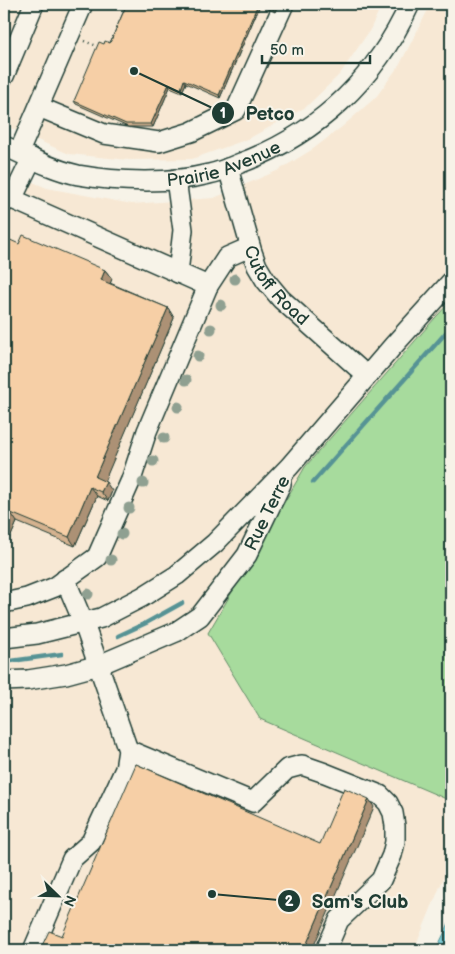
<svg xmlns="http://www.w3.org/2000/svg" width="455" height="954" font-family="'Balsamiq Sans',sans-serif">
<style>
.built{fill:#f7e8d4}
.green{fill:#a7db9d;stroke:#638c68}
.water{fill:#7dcdd6;stroke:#579395}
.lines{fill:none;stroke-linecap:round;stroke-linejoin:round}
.stream{stroke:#579395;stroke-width:4.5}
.minor-casing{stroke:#1f3d34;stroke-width:22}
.path{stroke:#1f3d34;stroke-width:2.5;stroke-dasharray:1 4;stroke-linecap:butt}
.minor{stroke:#f7f3e8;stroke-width:19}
.tree{fill:#8fa091}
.wall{fill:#d4b28f;stroke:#1f3d34}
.shaded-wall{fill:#ac9174;stroke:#1f3d34}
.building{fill:#f6cfa6;stroke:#1f3d34}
.labels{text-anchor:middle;stroke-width:4;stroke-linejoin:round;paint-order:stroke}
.street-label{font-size:18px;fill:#1f3d34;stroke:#f7f3e8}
.leader{fill:none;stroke:#1f3d34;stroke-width:2}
.callout-dot{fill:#1f3d34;stroke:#f7f3e8;stroke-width:2}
.mark-label{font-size:15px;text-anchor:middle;font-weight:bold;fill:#fff}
.callout-label{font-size:19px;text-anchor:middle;font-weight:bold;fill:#1f3d34;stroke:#f7f3e8;stroke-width:4;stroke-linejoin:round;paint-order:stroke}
</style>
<rect width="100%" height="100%" fill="#f7f3e8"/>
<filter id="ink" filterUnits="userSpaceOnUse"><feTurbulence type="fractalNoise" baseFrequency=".02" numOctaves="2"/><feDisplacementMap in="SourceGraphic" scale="10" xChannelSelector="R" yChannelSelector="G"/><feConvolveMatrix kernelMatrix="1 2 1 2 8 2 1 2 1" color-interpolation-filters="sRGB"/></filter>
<g filter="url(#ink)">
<g class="built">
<path d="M4,4H382L370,30L340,74L306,107L248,139L192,159L129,160L69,154L4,125Z"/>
<path d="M431,4H451V301L435,318L305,467L261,719L451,801V860L414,950H4V170L47,188L132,204L214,198L279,170L313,149L343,126L376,97L400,64Z"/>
</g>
<path class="green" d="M451,301V801L260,719L208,633L305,467L435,318Z"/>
<path class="water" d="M451,919V950H436Z"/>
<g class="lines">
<g class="stream">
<path d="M313,482L451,327"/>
<path d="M118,636L146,623L182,603"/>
<path d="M4,662L62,654"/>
</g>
<defs>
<g id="minor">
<path d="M4,76L34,4"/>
<path d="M39,107L104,134L159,142L191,132L236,110L284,4"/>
<path id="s1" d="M4,146C27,156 53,170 78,175C118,182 170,184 209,174C219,172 229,168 238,164C317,135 375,80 410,4"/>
<path d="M19,152L83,4"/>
<path id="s2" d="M228,168L252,252L257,266L266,281L281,299L367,376"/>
<path d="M176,179L183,230L178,273"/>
<path d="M4,203L16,191L32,158"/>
<path d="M208,286L227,257L250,247"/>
<path d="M4,603L27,598L55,587L97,557L131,480L147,431L208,286L10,198"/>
<path d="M4,638L37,634L101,618L142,597L177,575L215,543L289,467L393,346L451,282"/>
<path d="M4,681L28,680L66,674L99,665L176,632L200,616L247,555L281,484"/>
<path d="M128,750L253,802L287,769L302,765L325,773L380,795L388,803L393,813L395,826V842L392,855L381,880L339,920L326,950"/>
<path d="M33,950L72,859L91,842L125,769L128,750L84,624L65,579"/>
</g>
</defs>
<use href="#minor" class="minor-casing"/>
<path class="path" d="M84,41L97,46"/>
<use href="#minor" class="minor"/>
</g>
<g class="tree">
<circle cx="235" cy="279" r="5.5"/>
<circle cx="221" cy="305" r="5.5"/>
<circle cx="211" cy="329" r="5.5"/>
<circle cx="198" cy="356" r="5.5"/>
<circle cx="186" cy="380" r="5.5"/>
<circle cx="178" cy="407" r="5.5"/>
<circle cx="164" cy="438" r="5.5"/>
<circle cx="153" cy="461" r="5.5"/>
<circle cx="143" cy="483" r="5.5"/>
<circle cx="129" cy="508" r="5.5"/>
<circle cx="122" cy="534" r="5.5"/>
<circle cx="111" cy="560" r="5.5"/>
<circle cx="88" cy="594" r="5.5"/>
</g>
<g class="wall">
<path d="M116,4H278L275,12L260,5L220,98L186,83L182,92L170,87L153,127H128L76,104L74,101L104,44L110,43L125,8Z"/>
<path d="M4,244H19L105,270L112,279L110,283L168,308L174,318L104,481L112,491L108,501L97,496L75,546L17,522L11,536L4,533Z"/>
</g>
<g class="shaded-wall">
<path d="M4,4H5L6,6L4,12Z"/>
<path d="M258,4H259L260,5L220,98L219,95Z"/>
<path d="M275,4H278L275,12L273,9Z"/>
<path d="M184,80L186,83L182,92L181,89Z"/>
<path d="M169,84L170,87L153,127L151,124Z"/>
<path d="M105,270L112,279L108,289L101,280Z"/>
<path d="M168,308L174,318L102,487L95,477Z"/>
<path d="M106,482L112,491L108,501L101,492Z"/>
<path d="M90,487L97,496L75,546L69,537Z"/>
<path d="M11,513L17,522L11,536L5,527Z"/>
<path d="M369,799L374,807L312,950H304Z"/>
</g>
<g class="building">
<path d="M120,4H258L219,95L184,80L181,89L169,84L151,124H126L74,101L99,42L104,44L105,41L110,43L126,6Z"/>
<path d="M261,4H275L273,9Z"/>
<path d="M23,235L105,270L101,280L168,308L95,477L106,482L101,492L90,487L69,537L11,513L5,527L4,526V244L6,238L19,244Z"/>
<path d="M136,764L320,844L344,788L369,799L304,950H37L38,949L40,950L49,931L62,936Z"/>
</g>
</g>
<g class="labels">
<g class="street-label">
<text dy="6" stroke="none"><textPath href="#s1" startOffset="228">Prairie Avenue</textPath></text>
<text dy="6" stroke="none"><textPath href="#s2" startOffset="129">Cutoff Road</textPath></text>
<text transform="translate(267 513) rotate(-64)" y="6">Rue Terre</text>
</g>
</g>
<path class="leader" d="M134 71L223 113M212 894L289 901"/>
<g class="callout-dot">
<circle cx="134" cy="71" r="5"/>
<circle cx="212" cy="894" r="5"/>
<circle cx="223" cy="113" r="12"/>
<circle cx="289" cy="901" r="12"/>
</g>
<g class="mark-label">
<text x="223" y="118">1</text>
<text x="289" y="906">2</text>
</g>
<g class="callout-label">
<text x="270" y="120">Petco</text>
<text x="360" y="908">Sam's Club</text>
</g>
<rect width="455" height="954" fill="none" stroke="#f7f3e8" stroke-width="20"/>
<rect x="10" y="10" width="435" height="934" fill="none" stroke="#1f3d34" stroke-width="2" filter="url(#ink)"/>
<g transform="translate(58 896) rotate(113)" stroke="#f7f3e8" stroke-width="4" paint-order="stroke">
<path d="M0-4L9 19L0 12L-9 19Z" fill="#1f3d34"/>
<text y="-8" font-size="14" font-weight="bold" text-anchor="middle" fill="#1f3d34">N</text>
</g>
<path d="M262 55v8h108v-8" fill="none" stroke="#1f3d34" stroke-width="2.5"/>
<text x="270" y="55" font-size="15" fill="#1f3d34" stroke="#f7f3e8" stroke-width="4" paint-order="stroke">50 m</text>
</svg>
